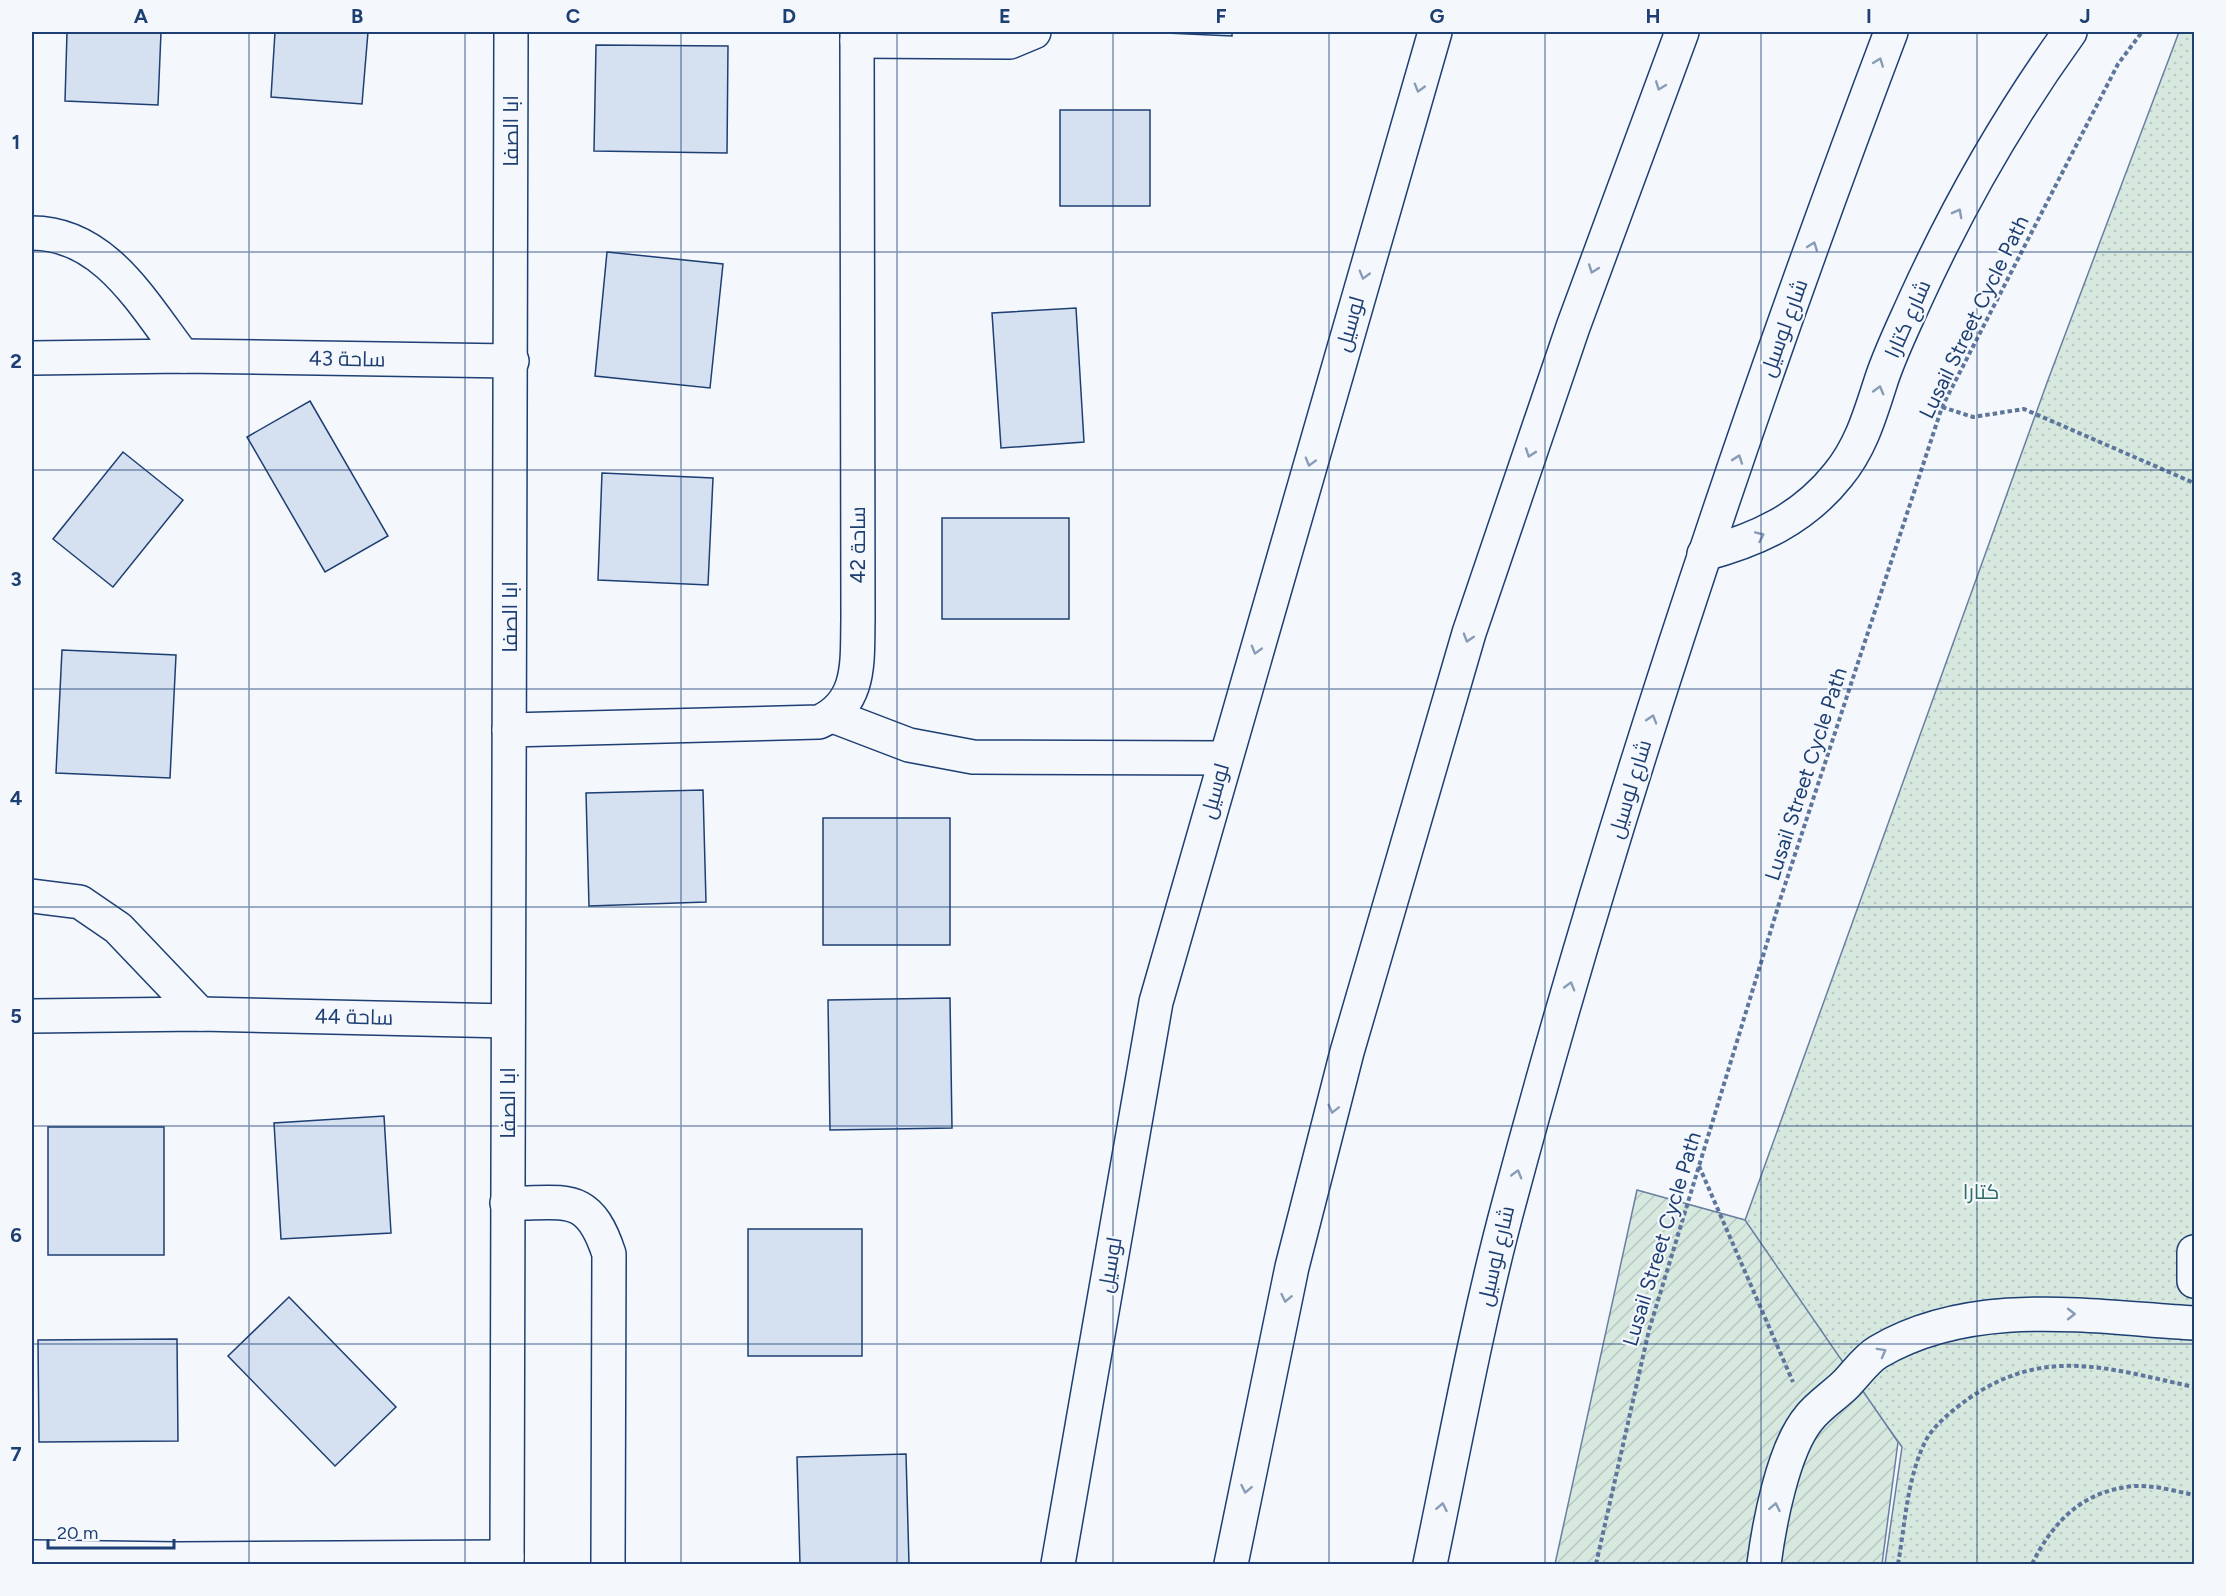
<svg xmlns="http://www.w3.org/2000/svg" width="2226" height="1596" font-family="Figtree,Cairo,sans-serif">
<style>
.park{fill:url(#park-dots);stroke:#687fa3;stroke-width:1.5}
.garden{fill:url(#garden-furrows);stroke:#687fa3;stroke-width:1.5}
.building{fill:#d5e0f0;stroke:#1d3f73;stroke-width:1.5}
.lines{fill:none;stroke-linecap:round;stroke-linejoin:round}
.minor-casing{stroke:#1d3f73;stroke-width:36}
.highway-casing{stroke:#1d3f73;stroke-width:36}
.path{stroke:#5e769c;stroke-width:4;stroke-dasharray:4.5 3;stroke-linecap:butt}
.minor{stroke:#f4f7fb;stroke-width:33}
.highway{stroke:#f4f7fb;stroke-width:33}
.oneway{stroke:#889bb7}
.grid{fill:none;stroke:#1d3f73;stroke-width:1.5;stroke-opacity:0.55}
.labels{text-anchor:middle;stroke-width:4.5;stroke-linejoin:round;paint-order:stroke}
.street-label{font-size:21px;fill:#1d3f73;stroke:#f4f7fb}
.park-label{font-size:21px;fill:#2c6c60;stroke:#f4f7fb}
.neatline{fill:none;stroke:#1d3f73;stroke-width:2}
.grid-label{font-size:20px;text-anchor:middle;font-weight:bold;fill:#1d3f73}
</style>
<defs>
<pattern id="park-dots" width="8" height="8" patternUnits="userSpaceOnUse" patternTransform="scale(1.5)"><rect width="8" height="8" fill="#d7e8df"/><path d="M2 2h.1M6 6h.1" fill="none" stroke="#b8c8c3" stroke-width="1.8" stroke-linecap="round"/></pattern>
<pattern id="garden-furrows" width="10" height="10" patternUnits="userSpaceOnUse" patternTransform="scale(1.5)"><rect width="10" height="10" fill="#d7e8df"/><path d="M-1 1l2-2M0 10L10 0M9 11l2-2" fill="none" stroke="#b8c8c3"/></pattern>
</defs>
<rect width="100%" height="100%" fill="#f4f7fb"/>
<path class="park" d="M2179,32H2194V1564H1885L1902,1447L1743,1226L2048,380Z"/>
<path class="garden" d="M1637,1190L1745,1220L1898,1442L1882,1564H1555Z"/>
<g class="building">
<path d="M67,32H161L158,105L65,101Z"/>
<path d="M275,32H368L362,104L271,97Z"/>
<path d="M1143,32H1232V36Z"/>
<path d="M596,45L728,46L727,153L594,151Z"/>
<rect x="1060" y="110" width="90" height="96"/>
<path d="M607,252L723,264L710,388L595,376Z"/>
<path d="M1076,308L1084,442L1001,448L992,313Z"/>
<path d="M310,401L388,536L325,572L247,437Z"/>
<path d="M123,452L183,500L113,587L53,539Z"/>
<path d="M602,473L713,478L708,585L598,580Z"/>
<rect x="942" y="518" width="127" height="101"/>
<path d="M62,650L176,655L170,778L56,773Z"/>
<path d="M703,790L706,902L589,906L586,793Z"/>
<rect x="823" y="818" width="127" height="127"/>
<path d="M950,998L952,1128L830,1130L828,1000Z"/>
<path d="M384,1116L391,1233L281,1239L274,1123Z"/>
<rect x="48" y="1127" width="116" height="128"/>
<rect x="748" y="1229" width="114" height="127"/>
<path d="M289,1297L396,1407L335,1466L228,1356Z"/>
<path d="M177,1339L178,1441L39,1442L38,1340Z"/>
<path d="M906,1454L909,1564H800L797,1457Z"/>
</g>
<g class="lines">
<defs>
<g id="minor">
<path d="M857,41L1010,42L1034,32"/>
<path d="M32,233C105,233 143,304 183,356"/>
<path d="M32,358L183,356L512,361"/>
<path d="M1704,554C1757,540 1803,519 1838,475C1861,447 1870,415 1881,381C1890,353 1904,325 1916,298C1959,204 2010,115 2070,32"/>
<path d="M833,716L909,745L973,757L1225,758"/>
<path d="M509,730L819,722C862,703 857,660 858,620L857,32"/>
<path d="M32,896L80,902L118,928L200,1014"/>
<path d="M32,1016L200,1014L508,1021"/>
<path d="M507,1203C565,1204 588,1190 609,1254L608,1564"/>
<path d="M2194,1252V1281"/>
<path d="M32,1557L178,1559L507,1557"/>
<path d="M507,1564L511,32"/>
<path d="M1058,1564L1156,1002L1435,32"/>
</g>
<g id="highway">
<path d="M1231,1564L1292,1267L1347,1052L1469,633L1573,327L1682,32"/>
<path d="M1430,1564C1455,1444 1477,1322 1509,1203C1615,806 1746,416 1891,32"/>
<path d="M1764,1564C1769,1525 1783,1449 1809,1418C1819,1405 1834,1396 1846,1384C1856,1374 1866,1359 1878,1352C1973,1296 2091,1317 2194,1323"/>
</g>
</defs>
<use href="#minor" class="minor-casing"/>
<use href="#highway" class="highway-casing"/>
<g class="path">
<path d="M1942,407L1973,417L2024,409L2194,483"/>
<path d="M1699,1166L1793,1382"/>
<path d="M1596,1564L1649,1330L1781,897L1942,407L2118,64L2142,32"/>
<path d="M1898,1564C1905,1525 1907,1477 1926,1440C1934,1425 1954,1409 1968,1399C2045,1345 2110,1369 2194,1387"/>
<path d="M2032,1564C2054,1520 2083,1491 2134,1486C2154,1485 2175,1491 2194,1495"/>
</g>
<use href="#minor" class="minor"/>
<use href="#highway" class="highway"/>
</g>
<defs><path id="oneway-chevron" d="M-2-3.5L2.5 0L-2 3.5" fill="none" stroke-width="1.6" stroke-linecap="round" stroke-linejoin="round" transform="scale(1.5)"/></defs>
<g class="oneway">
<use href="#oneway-chevron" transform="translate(1879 62) rotate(-69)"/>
<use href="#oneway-chevron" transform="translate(1660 86) rotate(111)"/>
<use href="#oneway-chevron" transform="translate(1419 88) rotate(106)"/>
<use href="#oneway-chevron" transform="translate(1958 213) rotate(-62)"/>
<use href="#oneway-chevron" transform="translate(1813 246) rotate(-70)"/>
<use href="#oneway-chevron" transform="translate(1593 269) rotate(110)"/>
<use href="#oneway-chevron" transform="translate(1364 275) rotate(106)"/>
<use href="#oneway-chevron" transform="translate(1879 390) rotate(-75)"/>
<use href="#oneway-chevron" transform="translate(1530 453) rotate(109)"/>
<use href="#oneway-chevron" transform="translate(1738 459) rotate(-71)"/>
<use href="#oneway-chevron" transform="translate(1310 462) rotate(106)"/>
<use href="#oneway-chevron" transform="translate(1760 536) rotate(-24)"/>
<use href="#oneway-chevron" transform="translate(1468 638) rotate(107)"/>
<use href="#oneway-chevron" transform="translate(1256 650) rotate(106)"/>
<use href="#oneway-chevron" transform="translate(1652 719) rotate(-73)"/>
<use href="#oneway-chevron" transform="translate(1570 986) rotate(-74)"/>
<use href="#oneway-chevron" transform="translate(1333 1109) rotate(104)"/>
<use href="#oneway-chevron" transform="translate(1517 1174) rotate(-74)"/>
<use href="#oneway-chevron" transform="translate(1286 1298) rotate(102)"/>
<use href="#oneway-chevron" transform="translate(2071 1314)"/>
<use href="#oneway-chevron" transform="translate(1882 1352) rotate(-29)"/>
<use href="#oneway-chevron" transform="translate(1246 1489) rotate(101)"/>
<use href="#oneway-chevron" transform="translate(1442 1507) rotate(-79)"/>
<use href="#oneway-chevron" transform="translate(1775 1507) rotate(-79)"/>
</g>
<path class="grid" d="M249,32V1564M465,32V1564M681,32V1564M897,32V1564M1113,32V1564M1329,32V1564M1545,32V1564M1761,32V1564M1977,32V1564M32,252H2194M32,470H2194M32,689H2194M32,907H2194M32,1126H2194M32,1344H2194"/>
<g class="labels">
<g class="street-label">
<text transform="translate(511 131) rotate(-90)" y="7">ابا الصفا</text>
<text transform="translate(1974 317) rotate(-64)" y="7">Lusail Street Cycle Path</text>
<text transform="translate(1908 319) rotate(-66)" y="7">شارع كتارا</text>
<text transform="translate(1350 324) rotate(-74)" y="7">لوسيل</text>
<text transform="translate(1784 328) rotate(-70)" y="7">شارع لوسيل</text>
<text transform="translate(347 359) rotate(1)" y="7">ساحة 43</text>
<text transform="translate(858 545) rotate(-90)" y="7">ساحة 42</text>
<text transform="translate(510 617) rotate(-90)" y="7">ابا الصفا</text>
<text transform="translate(1806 774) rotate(-72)" y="7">Lusail Street Cycle Path</text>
<text transform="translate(1630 789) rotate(-73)" y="7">شارع لوسيل</text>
<text transform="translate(1215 791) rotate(-74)" y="7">لوسيل</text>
<text transform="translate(354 1017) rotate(1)" y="7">ساحة 44</text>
<text transform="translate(508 1103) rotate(-90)" y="7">ابا الصفا</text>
<text transform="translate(1662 1239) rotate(-73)" y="7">Lusail Street Cycle Path</text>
<text transform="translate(1496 1256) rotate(-77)" y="7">شارع لوسيل</text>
<text transform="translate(1110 1265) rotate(-80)" y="7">لوسيل</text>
</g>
<g class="park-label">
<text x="1981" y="1199">كتارا</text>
</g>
</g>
<rect width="2226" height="1596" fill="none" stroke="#f4f7fb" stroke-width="66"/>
<path d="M48 1539v9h126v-9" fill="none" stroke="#1d3f73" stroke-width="3"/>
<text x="57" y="1539" font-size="18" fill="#1d3f73" stroke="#f4f7fb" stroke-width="4.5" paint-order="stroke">20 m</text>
<rect x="33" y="33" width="2160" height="1530" class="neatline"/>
<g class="grid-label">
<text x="141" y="23">A</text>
<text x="357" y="23">B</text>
<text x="573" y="23">C</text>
<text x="789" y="23">D</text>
<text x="1005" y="23">E</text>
<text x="1221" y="23">F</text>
<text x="1437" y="23">G</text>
<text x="1653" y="23">H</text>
<text x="1869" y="23">I</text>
<text x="2085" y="23">J</text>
<text x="16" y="149">1</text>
<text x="16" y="368">2</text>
<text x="16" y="586">3</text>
<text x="16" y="805">4</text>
<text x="16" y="1023">5</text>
<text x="16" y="1242">6</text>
<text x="16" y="1461">7</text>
</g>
</svg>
